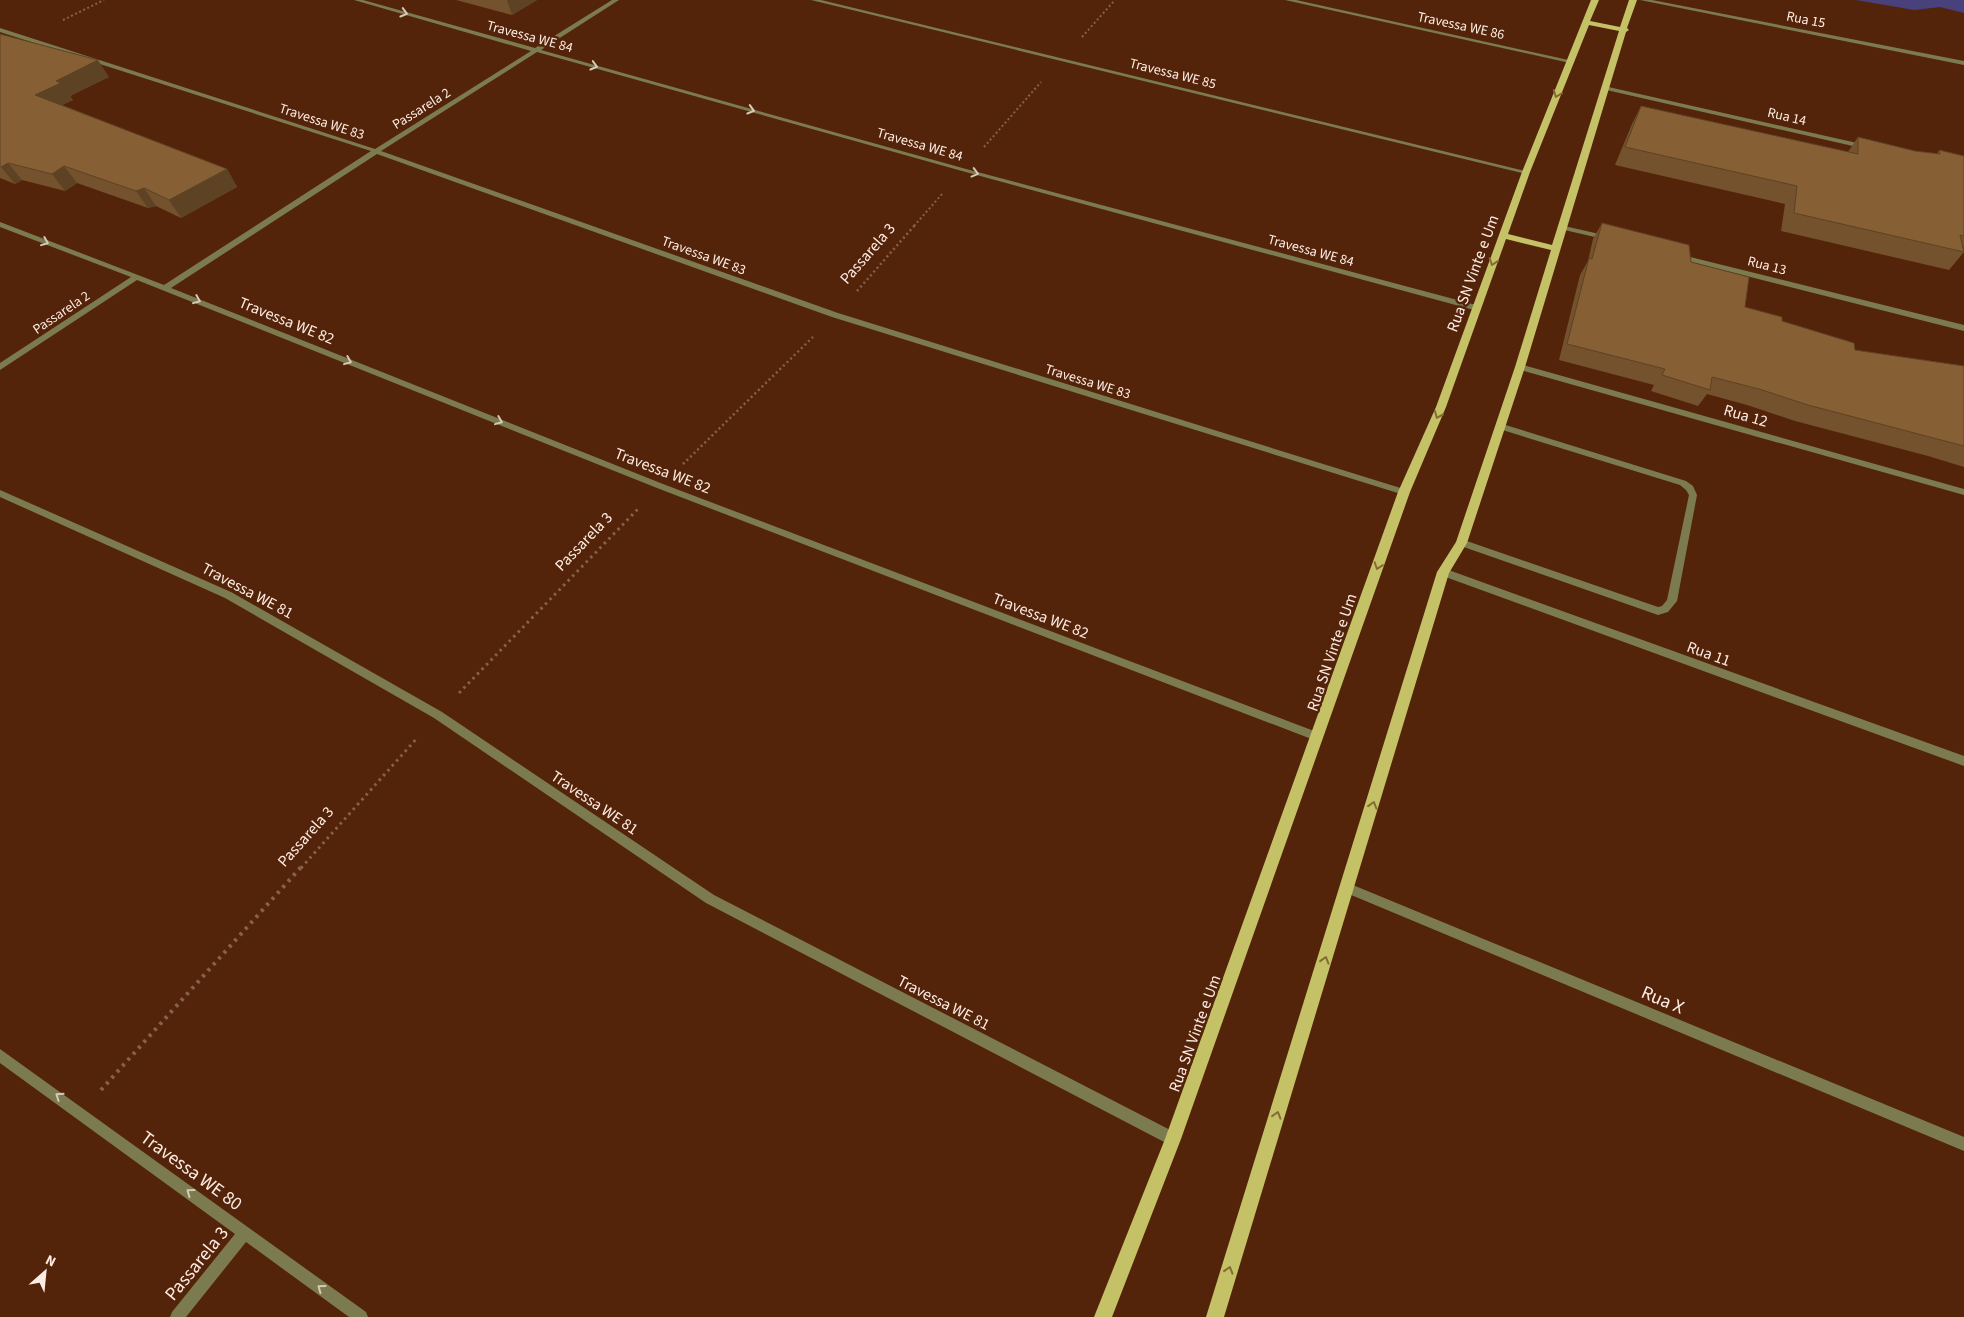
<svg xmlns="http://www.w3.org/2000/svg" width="1964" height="1317" font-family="'Source Sans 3',sans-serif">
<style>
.green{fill:#48417c}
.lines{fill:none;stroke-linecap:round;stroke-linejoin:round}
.path-far3{stroke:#87614c;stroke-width:2;stroke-dasharray:2 2.5;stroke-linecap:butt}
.path-far2{stroke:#87614c;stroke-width:2.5;stroke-dasharray:2 3;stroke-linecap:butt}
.path-far1{stroke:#87614c;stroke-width:3;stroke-dasharray:2.5 4;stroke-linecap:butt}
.path{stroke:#87614c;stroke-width:4;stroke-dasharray:3 5;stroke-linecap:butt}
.service{fill:#7c7b50;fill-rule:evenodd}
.minor{fill:#7c7b50;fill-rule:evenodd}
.primary{fill:#c4c166;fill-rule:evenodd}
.wall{fill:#73522d}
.shaded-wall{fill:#5e4224}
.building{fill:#865f34;stroke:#5e4224}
.oneway{stroke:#d7c9b7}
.oneway2{stroke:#866b33}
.labels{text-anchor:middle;stroke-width:5;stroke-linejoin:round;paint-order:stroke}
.far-street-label{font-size:14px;fill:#feebe3;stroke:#53240a}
.street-label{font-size:16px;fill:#feebe3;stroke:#53240a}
.near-street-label{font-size:19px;fill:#feebe3;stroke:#53240a}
</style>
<rect width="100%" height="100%" fill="#53240a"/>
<path class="green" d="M1856,0H1964V13L1940,7L1914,10Z"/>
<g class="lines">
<g class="path-far3">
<path d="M63,20L104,0"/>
<path d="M1082,37L1115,0"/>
<path d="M984,147L1041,82"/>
<path d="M914,226L943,193"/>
</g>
<g class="path-far2">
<path d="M857,291L915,225"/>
<path d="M683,464L813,337"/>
</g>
<g class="path-far1">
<path d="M459,693L638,509"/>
<path d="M301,868L418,737"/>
</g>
<path class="path" d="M101,1090L302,866"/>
<path class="service" d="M1499,423L1686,481L1693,486L1697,495L1677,601L1668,612L1658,615L1458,545L1456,543L1461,539L1658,607L1662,606L1667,600L1689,495L1686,490L1680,485L1496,428V424Z"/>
<g class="minor">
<path d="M354,0H363L535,48L612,0H619L541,50L966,169L1480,306V310H1474L962,171L537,52L381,151L838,313L1407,490L1408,492L1404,495L1401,494L832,317L377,154L171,288L663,484L1322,734L1323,737L1322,740L1318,742L1314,740L657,488L137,280L0,370V363L131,277L0,227V222L164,285L371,151L0,32V28L375,149L531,51Z"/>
<path d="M811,0H821L1529,172L1526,174Z"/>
<path d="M1285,0H1296L1573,61L1570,63Z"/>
<path d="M1640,0H1652L1964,61V65Z"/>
<path d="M1604,86L1866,145L1869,147L1866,149L1602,89V87Z"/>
<path d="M1560,225L1608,236L1612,238L1608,240L1560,229Z"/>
<path d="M1675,254H1678L1964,325V331L1675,258Z"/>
<path d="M1520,364L1964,489V495L1517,369V365Z"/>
<path d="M0,490L231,592L442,712L714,895L1178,1134L1180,1139L1178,1144L1173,1146L1168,1144L706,903L434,718L225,598L0,497Z"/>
<path d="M1443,568L1964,756V766L1440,575L1438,572Z"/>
<path d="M1348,883L1964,1137V1151L1344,892L1342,888L1344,884Z"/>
<path d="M0,1049L366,1312L368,1317H349L246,1242L186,1317H170L172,1312L235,1234L0,1063Z"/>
</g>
<path class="primary" d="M1591,0H1599L1590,21L1620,27L1629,0H1637L1627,28L1629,30L1626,32L1525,367L1467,543L1449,573L1224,1317H1206L1437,572L1456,542L1515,367L1551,250L1506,239L1446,407L1410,492L1181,1139L1112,1317H1094L1165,1139L1398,492L1436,407L1522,172ZM1589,25L1619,31L1552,245L1508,234L1530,172Z"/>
</g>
<g class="wall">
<path d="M456,0H537L512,15Z"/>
<path d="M0,34L109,77L70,96L73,100L62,105L227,169L237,187L181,218L156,206L148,208L77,183L65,191L22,180L15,184L0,178Z"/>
<path d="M1641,106L1848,152L1858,137L1915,151L1937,154L1939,150L1964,156V247H1963L1964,252L1949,270L1781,231L1785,204L1615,165L1632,124Z"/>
<path d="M1602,223L1691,262L1745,307L1855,350L1964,366V467L1928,456L1795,421L1747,405L1707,394L1698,406L1651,391L1654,385L1559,360L1580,275L1588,261L1593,239Z"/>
</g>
<g class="shaded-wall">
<path d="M507,0H537L512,15Z"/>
<path d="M98,60L109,77L70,96L73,100L47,112L35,95L56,81Z"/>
<path d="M8,163L22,180L15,184L1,167Z"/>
<path d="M64,166L77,183L65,191L52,174Z"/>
<path d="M227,169L237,187L181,218L169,200Z"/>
<path d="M144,188L156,206L148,208L136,191Z"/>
</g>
<g class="building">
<path d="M0,34L98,60L56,81L61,83L35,95L227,169L169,200L144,188L136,191L64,166L52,174L8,163L1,167L0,166Z"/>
<path d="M1641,106L1858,154V137L1915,151L1940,154L1939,150L1964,156V236L1960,235L1964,252L1794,213L1797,186L1625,147Z"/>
<path d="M1602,223L1689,245L1691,262L1749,277L1745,307L1782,317V321L1854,343L1855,350L1964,366V446L1808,405L1759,389L1712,377L1710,390L1662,375L1665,369L1567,344L1589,258L1592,259Z"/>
</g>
<defs><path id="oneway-chevron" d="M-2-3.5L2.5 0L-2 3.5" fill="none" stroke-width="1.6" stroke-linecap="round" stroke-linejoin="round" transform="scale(1.25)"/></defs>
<g class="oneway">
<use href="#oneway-chevron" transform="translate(404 13) rotate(16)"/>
<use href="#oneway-chevron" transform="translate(594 66) rotate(16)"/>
<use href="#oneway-chevron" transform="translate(751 110) rotate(16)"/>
<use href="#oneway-chevron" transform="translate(975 173) rotate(15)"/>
<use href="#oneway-chevron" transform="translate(45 242) rotate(22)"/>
<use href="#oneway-chevron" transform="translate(197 300) rotate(22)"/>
<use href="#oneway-chevron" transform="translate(348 361) rotate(22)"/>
<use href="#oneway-chevron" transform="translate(499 421) rotate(22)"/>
<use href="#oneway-chevron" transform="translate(59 1096) rotate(-145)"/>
<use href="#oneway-chevron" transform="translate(190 1192) rotate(-144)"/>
<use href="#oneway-chevron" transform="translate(321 1288) rotate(-144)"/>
</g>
<g class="oneway2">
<use href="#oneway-chevron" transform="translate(1557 94) rotate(111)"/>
<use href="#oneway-chevron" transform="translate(1493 262) rotate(109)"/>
<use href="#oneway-chevron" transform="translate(1438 415) rotate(114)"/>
<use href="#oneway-chevron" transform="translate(1378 566) rotate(109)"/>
<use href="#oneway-chevron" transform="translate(1373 805) rotate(-73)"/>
<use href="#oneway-chevron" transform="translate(1325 960) rotate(-73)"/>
<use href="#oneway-chevron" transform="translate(1277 1115) rotate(-73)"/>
<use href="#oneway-chevron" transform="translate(1229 1270) rotate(-73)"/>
</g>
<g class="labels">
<g class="far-street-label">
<text transform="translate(1806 19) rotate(11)" y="5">Rua 15</text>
<text transform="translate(1461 25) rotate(12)" y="5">Travessa WE 86</text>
<text transform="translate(530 36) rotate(15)" y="5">Travessa WE 84</text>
<text transform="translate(1173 73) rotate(14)" y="5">Travessa WE 85</text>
<text transform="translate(421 108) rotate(-32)" y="5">Passarela 2</text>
<text transform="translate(1787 116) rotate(13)" y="5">Rua 14</text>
<text transform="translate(322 121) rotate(18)" y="5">Travessa WE 83</text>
<text transform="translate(920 144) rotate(16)" y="5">Travessa WE 84</text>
<text transform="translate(1311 250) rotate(15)" y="5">Travessa WE 84</text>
<text transform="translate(704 255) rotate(20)" y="5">Travessa WE 83</text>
<text transform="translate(1767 265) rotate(14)" y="5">Rua 13</text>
<text transform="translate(61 312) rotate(-34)" y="5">Passarela 2</text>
<text transform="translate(1088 381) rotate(17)" y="5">Travessa WE 83</text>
</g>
<g class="street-label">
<text transform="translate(867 253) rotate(-49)" y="6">Passarela 3</text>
<text transform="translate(1472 273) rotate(-70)" y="6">Rua SN Vinte e Um</text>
<text transform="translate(287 320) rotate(22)" y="6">Travessa WE 82</text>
<text transform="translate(1746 415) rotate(16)" y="6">Rua 12</text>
<text transform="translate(663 470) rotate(21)" y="6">Travessa WE 82</text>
<text transform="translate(583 541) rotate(-46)" y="6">Passarela 3</text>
<text transform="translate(248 590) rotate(28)" y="6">Travessa WE 81</text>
<text transform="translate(1041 615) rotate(21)" y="6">Travessa WE 82</text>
<text transform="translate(1331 652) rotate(-71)" y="6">Rua SN Vinte e Um</text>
<text transform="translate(1709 653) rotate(20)" y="6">Rua 11</text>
<text transform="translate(595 802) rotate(34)" y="6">Travessa WE 81</text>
<text transform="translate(305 836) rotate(-48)" y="6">Passarela 3</text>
<text transform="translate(944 1002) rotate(27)" y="6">Travessa WE 81</text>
<text transform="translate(1194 1033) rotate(-70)" y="6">Rua SN Vinte e Um</text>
</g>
<g class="near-street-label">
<text transform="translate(1663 999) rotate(23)" y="7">Rua X</text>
<text transform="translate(192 1170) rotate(36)" y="7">Travessa WE 80</text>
<text transform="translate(196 1263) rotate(-51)" y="7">Passarela 3</text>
</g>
</g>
<g transform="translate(45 1272) rotate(27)" stroke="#53240a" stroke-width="4" paint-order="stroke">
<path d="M0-4L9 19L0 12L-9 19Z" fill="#feebe3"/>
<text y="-8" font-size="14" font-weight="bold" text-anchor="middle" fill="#feebe3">N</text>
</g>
</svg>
